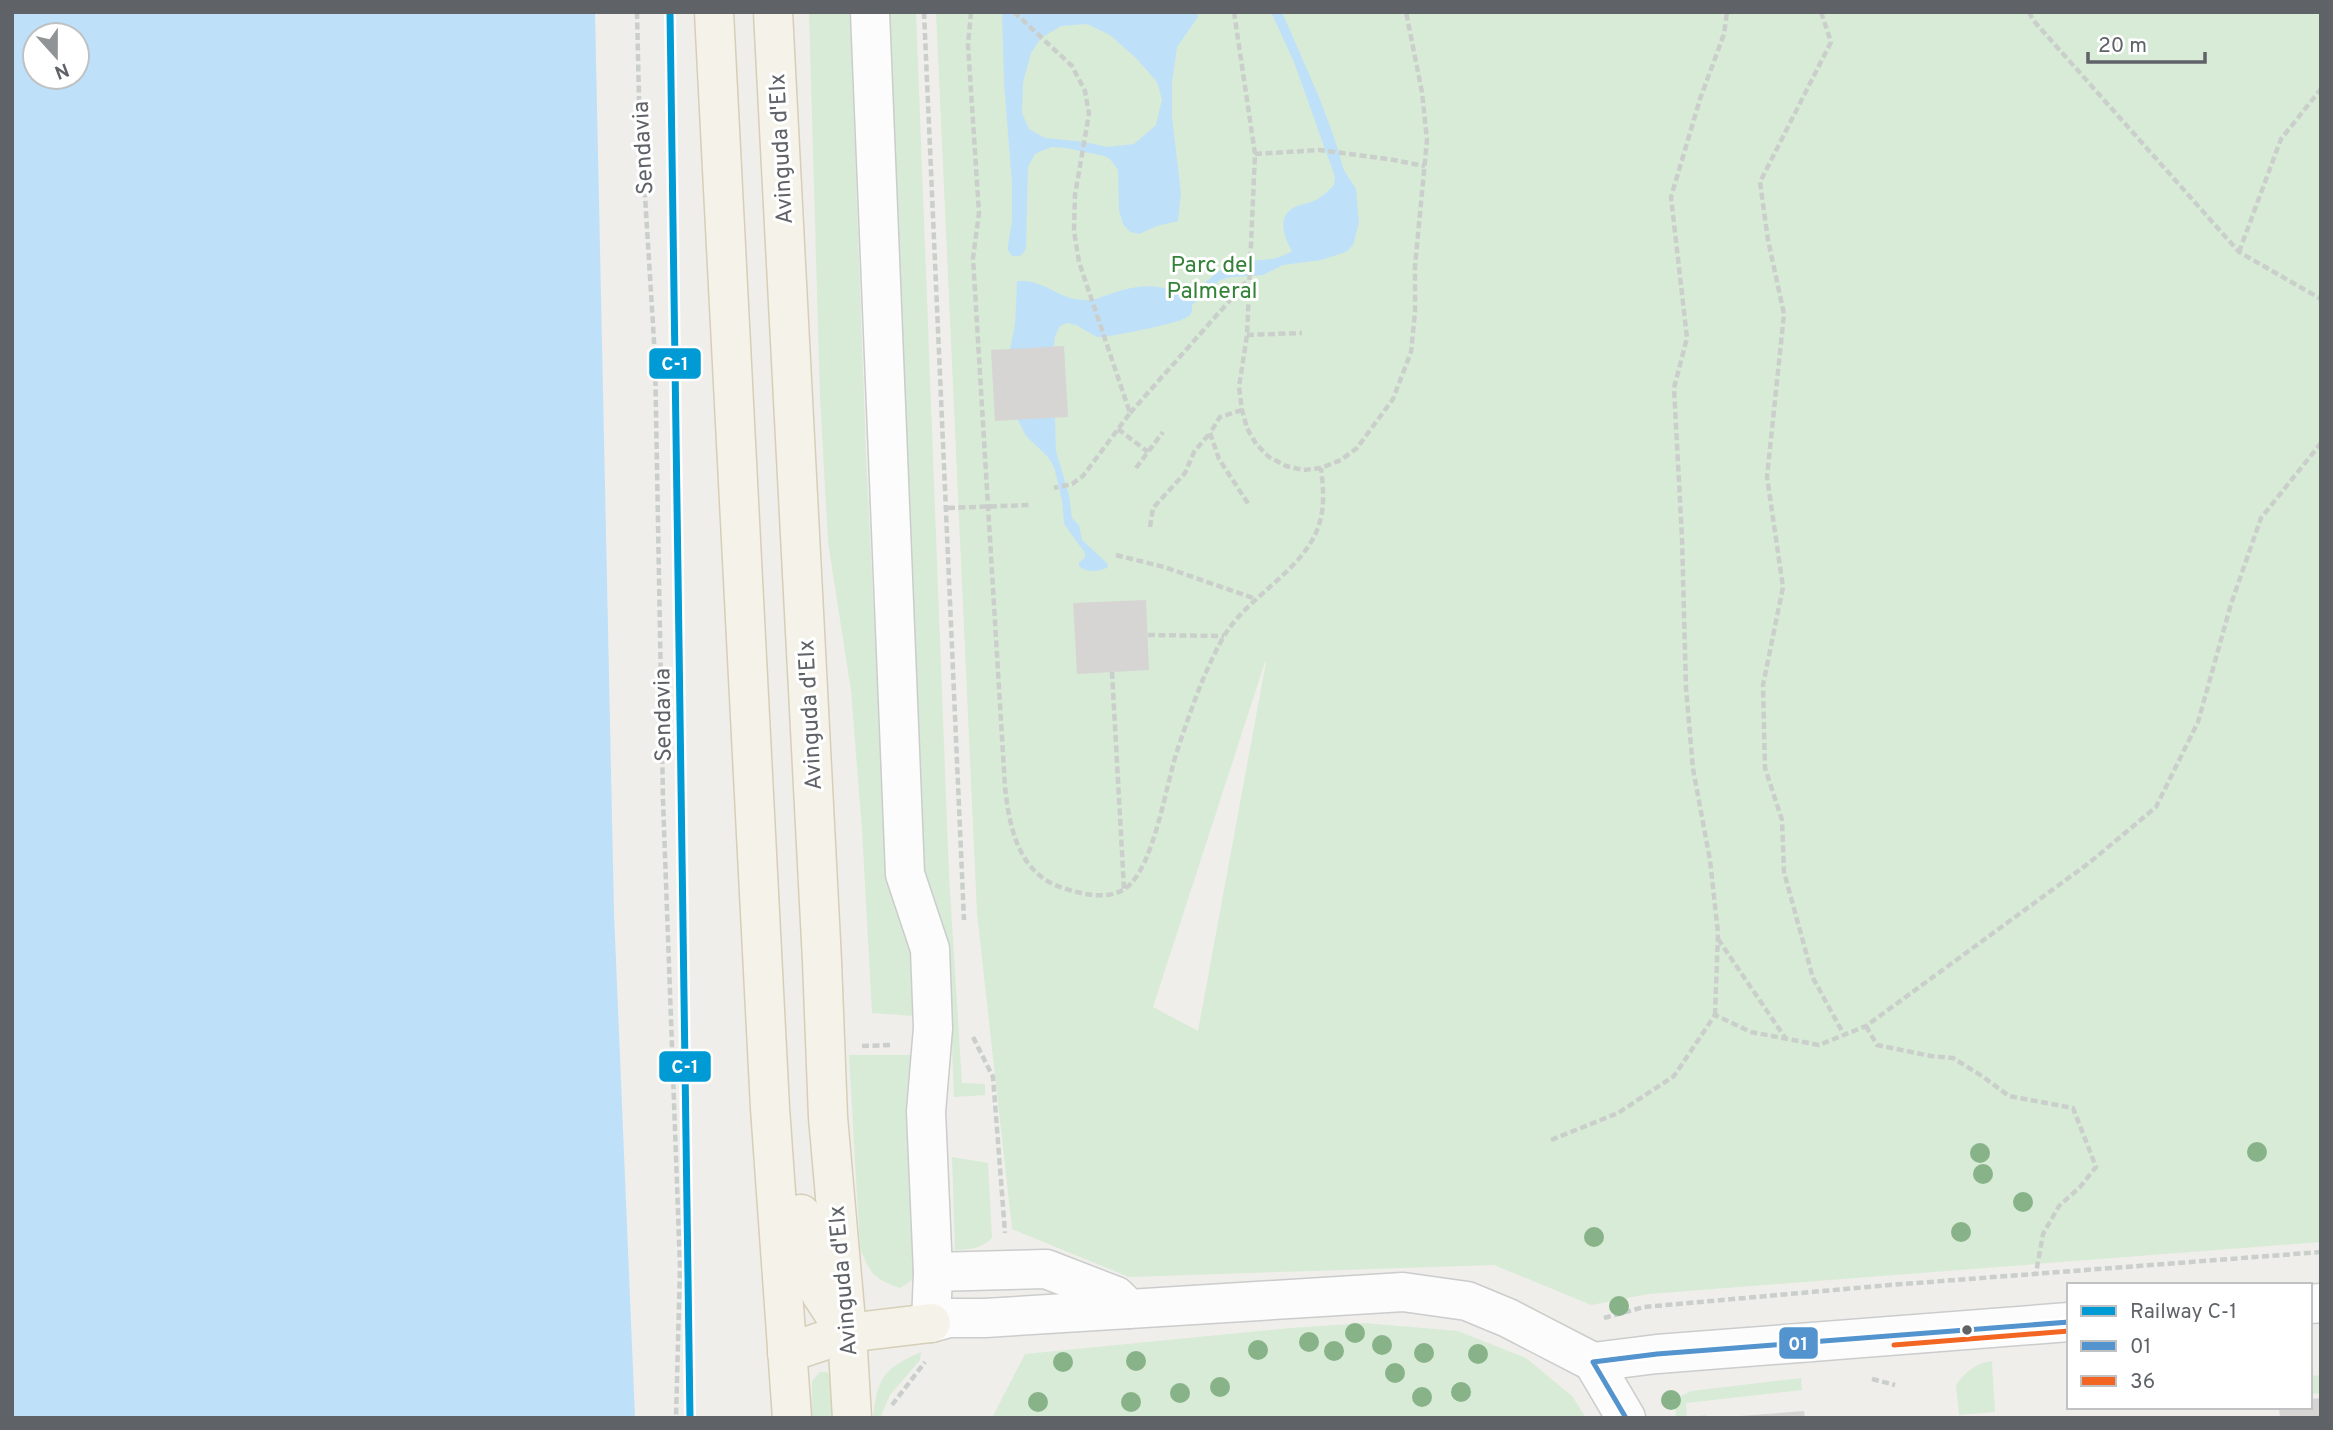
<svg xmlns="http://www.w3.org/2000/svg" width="2333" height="1430" font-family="Overpass,sans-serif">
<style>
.green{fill:#d8ebd6;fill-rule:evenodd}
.water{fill:#bfe0f9;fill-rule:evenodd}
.building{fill:#d6d5d3}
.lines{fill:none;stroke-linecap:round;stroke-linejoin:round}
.minor-casing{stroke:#cbcccc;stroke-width:41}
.major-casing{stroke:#d7ceb8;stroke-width:41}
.path{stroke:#cacfcc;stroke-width:4.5;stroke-dasharray:7 3.5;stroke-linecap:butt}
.minor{stroke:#fdfcfc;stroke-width:38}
.major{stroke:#f4f2e9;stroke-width:38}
.bus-1-casing{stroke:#fff;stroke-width:10}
.bus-2-casing{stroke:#fff;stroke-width:10}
.bus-1{stroke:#5393ce;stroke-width:5}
.bus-2{stroke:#f26522;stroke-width:5}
.rail-1-casing{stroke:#fff;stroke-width:12}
.rail-1{stroke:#009ad5;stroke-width:7}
.tree{fill:#88b388}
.bus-dot{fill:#5f6368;stroke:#fff;stroke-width:2.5}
.labels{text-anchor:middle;stroke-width:6;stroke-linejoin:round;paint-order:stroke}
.street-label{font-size:23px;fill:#5f6368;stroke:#fff}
.park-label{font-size:23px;fill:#348238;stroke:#fff}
.line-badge{stroke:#fff;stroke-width:2.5}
.badge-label{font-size:19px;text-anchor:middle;font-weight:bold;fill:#fff}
</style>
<rect width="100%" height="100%" fill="#efeeea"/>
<g class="green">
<path d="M809,12H850L866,454L881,759L917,956L914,1016L872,1013L862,830L851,691L828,542L820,398Z"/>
<path d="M884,12H916L949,875L962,1083L985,1084V1095L954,1097L948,942L940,916L925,880L919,858Z"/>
<path d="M936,12H2321V1242L1649,1294L1591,1305L1494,1265L1129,1277L1012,1229L977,914ZM1265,662H1266L1198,1031L1153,1007Z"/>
<path d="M849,1055H916L915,1278L900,1288C873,1279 870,1273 860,1248Z"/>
<path d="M952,1157L988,1163L992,1238C980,1249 971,1249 955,1250Z"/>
<path d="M1364,1323L1458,1331L1526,1358L1572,1396L1586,1418H992L1025,1354L1291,1328Z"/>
<path d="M921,1352L920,1360L890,1395L880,1418H873C878,1377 883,1369 921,1352Z"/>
<path d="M1992,1361L1995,1412L1959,1415L1956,1385C1965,1372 1976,1363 1992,1361Z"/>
<path d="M820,1372H827L831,1379L833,1418H811L812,1381Z"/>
<path d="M2321,1375V1393L2310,1394V1376Z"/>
<path d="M1801,1378L1802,1390L1686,1403L1687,1417L1705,1415L1708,1418H1676L1675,1404L1681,1396L1691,1391Z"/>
</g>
<g class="water">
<path d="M12,12H595L614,913L635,1418H12ZM35,35H77V77H35Z"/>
<path d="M1002,12H1198V17L1177,47L1172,83V117L1181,193L1178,221L1157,226L1139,234L1130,232L1123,224L1119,211L1118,170L1110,159L1104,156L1066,148L1051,147L1035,154L1028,167L1026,248C1023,255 1020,257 1012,256L1008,250V245L1012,221V184L1004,83ZM1087,24L1110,35L1137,59L1157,82L1162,99L1156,125L1134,144L1107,147L1085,142L1045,138L1029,129L1022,113L1023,83L1031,53L1041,38L1061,26Z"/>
<path d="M1271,12H1282L1319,97L1334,137L1344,170L1356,189L1359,223L1353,245L1346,252L1321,260L1283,265L1263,275L1232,277L1220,280L1192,305C1192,310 1193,312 1189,316C1180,324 1119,334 1105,337H1097L1076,325L1067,323L1060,326L1055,336L1053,355L1056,451L1069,495L1072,518L1079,525L1082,540L1107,563L1108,567C1100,572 1086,573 1079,566V563L1085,557V553L1064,524L1062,500L1054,467L1048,457L1026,436L1011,406L1007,363L1015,325L1017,281C1024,281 1032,281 1038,284C1056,290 1063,299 1084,300C1094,301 1101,297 1110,294C1140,284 1162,282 1188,299C1201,287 1215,271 1232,264C1253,257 1269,265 1292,251C1284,237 1276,216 1295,207C1302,204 1310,203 1316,200C1323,196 1329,190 1334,185L1335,177L1294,62Z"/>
</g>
<g class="building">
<path d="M1064,346L1068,417L995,421L991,350Z"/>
<path d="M1146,600L1149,670L1077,674L1073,603Z"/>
<path d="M2321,1398V1418H2280L2279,1407H2310V1399Z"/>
<path d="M1804,1411L1805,1418H1740V1416Z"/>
</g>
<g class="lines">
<defs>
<g id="minor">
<path d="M870,12L905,874L930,949L933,1028L926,1112L933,1272L931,1323L949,1318H985L1403,1292L1467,1301L1508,1318L1593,1362L1657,1354L2069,1322"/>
<path d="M933,1272L1046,1269L1116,1296L1129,1309"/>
<path d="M2310,1304L2321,1303"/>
<path d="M1593,1362L1626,1418"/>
</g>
<g id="major">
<path d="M714,12L770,1108L792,1418"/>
<path d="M773,12L822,961L828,1117L847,1333L852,1418"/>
<path d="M801,1214L805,1258L821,1294L842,1326"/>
<path d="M787,1353L847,1333L931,1323"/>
</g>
</defs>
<use href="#minor" class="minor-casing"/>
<use href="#major" class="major-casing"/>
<g class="path">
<path d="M637,12L639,99L655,357L663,800L680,1267L676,1418"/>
<path d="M924,12L964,920"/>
<path d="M971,12L968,45L979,213L973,258L1005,787C1009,824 1017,868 1055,885C1075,893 1107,902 1126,888C1154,867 1166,785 1177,751C1190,713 1203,673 1223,638C1247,595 1308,569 1320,521C1325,504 1323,485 1321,468"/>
<path d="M1014,12L1072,66L1085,91L1089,114L1075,195L1074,231L1079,262L1130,413L1083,476L1072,484L1054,488"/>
<path d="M1234,12L1255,154L1247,335L1239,387L1242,410L1247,428L1256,444L1269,457L1286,466L1303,470L1321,468L1341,460L1357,448L1393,399L1411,352L1415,312V266L1427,140L1422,92L1406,12"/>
<path d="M1821,12L1831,42L1760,182L1768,240L1784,314L1767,477L1783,587L1763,685L1765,768L1782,820L1784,872L1813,978L1844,1035"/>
<path d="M2029,12L2033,20L2239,252L2321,299"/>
<path d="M1255,154L1319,150L1388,159L1425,166"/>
<path d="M2239,252L2281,139L2321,89"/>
<path d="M1247,335L1302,333"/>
<path d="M1242,410L1220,417L1210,433L1219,459L1249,505"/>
<path d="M1130,413L1248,280"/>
<path d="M1118,429L1148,452"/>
<path d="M1136,468L1163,432"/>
<path d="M948,508L1029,505"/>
<path d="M1150,527L1153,508L1185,473L1194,452L1209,434"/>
<path d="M1116,555L1164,567L1256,599"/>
<path d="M1148,635L1224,636"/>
<path d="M1112,672L1124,889"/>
<path d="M1718,939L1786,1039"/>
<path d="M1715,1015L1718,933L1710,860L1693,769L1686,688L1682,538L1674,388L1687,338L1671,197L1700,99L1724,34L1727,12"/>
<path d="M1866,1026L1877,1045L1931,1056L1953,1058L1982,1076L2009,1096L2073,1108L2096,1167L2080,1187L2059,1206L2043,1234L2036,1273"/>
<path d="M973,1037L993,1077L1005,1233"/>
<path d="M862,1046L892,1045"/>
<path d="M1551,1140L1618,1113L1674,1076L1715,1015L1751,1032L1819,1045L1866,1026L2089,863L2156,807L2198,722L2231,604L2261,518L2321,443"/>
<path d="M1604,1318L1644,1307L1890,1285L2321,1252"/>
<path d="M1872,1379L1895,1385"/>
<path d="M892,1405L925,1362"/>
</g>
<use href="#minor" class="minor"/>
<use href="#major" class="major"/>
<defs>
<path id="bus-1" d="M1626,1418L1593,1362L1657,1354L2069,1322"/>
<path id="bus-2" d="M1894,1345L2069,1331"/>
</defs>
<use href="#bus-1" class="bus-1-casing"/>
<use href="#bus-2" class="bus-2-casing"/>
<use href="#bus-1" class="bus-1"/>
<use href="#bus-2" class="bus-2"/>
<defs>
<path id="rail-1" d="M670,12L690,1418"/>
</defs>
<use href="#rail-1" class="rail-1-casing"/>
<use href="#rail-1" class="rail-1"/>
</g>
<g class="tree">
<circle cx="2257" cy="1152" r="10"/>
<circle cx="1980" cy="1153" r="10"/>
<circle cx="1983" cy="1174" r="10"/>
<circle cx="2023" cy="1202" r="10"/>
<circle cx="1961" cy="1232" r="10"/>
<circle cx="1594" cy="1237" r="10"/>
<circle cx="1619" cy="1306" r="10"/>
<circle cx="1355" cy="1333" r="10"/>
<circle cx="1309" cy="1342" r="10"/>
<circle cx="1382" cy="1345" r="10"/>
<circle cx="1258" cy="1350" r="10"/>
<circle cx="1334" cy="1351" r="10"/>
<circle cx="1424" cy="1353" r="10"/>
<circle cx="1478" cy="1354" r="10"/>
<circle cx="1136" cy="1361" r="10"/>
<circle cx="1063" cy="1362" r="10"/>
<circle cx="1395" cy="1373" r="10"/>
<circle cx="1220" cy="1387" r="10"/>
<circle cx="1461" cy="1392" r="10"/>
<circle cx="1180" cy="1393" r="10"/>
<circle cx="1422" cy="1397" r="10"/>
<circle cx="1671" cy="1400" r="10"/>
<circle cx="1038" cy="1402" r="10"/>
<circle cx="1131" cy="1402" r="10"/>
</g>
<circle class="bus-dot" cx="1967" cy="1330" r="6"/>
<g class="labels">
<g class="street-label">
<text transform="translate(642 148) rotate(-93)" y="8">Sendavia</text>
<text transform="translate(780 149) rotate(-93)" y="8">Avinguda d'Elx</text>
<text transform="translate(662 715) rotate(-91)" y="8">Sendavia</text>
<text transform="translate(809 715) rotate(-93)" y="8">Avinguda d'Elx</text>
<text transform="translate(842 1281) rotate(-95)" y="8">Avinguda d'Elx</text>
</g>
<g class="park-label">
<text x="1212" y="272">Parc del<tspan x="1212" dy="26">Palmeral</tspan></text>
</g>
</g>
<g class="line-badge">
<rect x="648" y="347" width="54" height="33" rx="7" fill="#009ad5"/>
<rect x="658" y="1050" width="54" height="33" rx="7" fill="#009ad5"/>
<rect x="1778" y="1326" width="41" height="34" rx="7" fill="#5393ce"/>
</g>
<g class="badge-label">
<text x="675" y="370">C-1</text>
<text x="685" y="1073">C-1</text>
<text x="1798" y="1350">01</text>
</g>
<rect width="2333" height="1430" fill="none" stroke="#5f6368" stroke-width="28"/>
<rect x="2067" y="1283" width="245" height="126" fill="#ffffff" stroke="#bfc1c3" stroke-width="2"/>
<rect x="2081" y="1306" width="35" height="10" fill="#009ad5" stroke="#bfc1c3" stroke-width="2"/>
<text x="2130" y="1318" font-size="21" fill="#5f6368">Railway C-1</text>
<rect x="2081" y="1341" width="35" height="10" fill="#5393ce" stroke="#bfc1c3" stroke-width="2"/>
<text x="2130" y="1353" font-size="21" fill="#5f6368">01</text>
<rect x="2081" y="1376" width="35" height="10" fill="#f26522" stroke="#bfc1c3" stroke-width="2"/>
<text x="2130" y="1388" font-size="21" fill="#5f6368">36</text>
<g transform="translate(56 56) rotate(159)"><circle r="33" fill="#ffffff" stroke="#bfc1c3" stroke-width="2"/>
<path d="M0-5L12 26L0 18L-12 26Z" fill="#919496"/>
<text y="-10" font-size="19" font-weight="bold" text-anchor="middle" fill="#5f6368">N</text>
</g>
<path d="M2088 52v10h117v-10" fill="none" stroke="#5f6368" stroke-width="3.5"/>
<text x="2098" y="52" font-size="21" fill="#5f6368" stroke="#ffffff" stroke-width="5" paint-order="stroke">20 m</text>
</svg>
